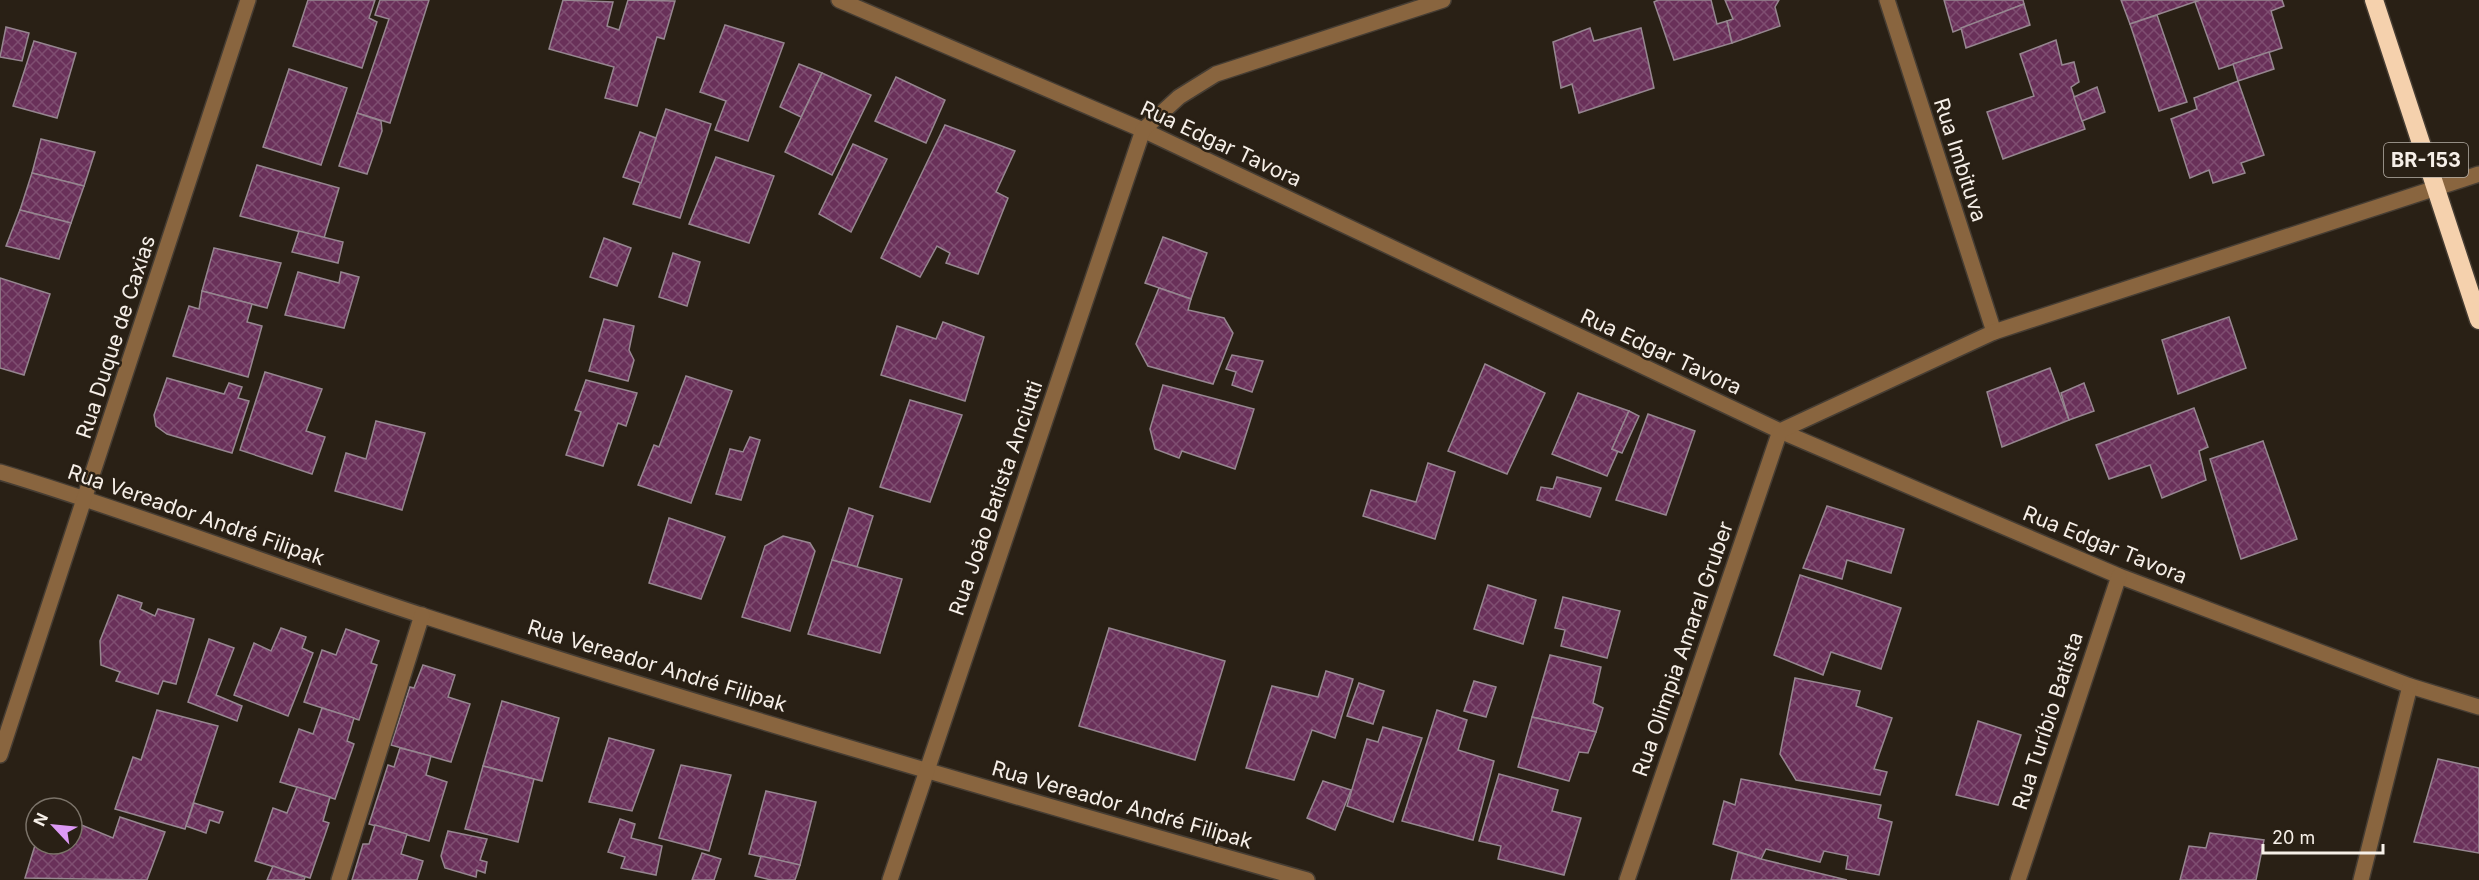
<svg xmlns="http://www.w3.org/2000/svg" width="2479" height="880" font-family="Inter,sans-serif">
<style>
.building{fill:url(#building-cross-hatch);stroke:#968690;stroke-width:1.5}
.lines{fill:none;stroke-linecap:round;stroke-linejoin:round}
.minor-casing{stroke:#463d33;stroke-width:18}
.highway-casing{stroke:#463d33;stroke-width:21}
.minor{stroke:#89653f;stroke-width:15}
.highway{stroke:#f5d1ad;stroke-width:18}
.labels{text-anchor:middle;stroke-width:5;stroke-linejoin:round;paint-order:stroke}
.shield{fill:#292015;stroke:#b8b1a9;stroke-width:1.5}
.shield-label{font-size:20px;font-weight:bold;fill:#f6efe8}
.street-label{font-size:21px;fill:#f6efe8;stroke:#292015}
</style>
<defs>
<pattern id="building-cross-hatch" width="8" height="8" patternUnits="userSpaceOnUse" patternTransform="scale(1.5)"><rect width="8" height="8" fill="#693059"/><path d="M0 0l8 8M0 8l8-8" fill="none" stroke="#7f4e71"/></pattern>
</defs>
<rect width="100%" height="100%" fill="#292015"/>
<g class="building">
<path d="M308,0H375L369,18L377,22L362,68L293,46Z"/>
<path d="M380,0H429L390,123L357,113L389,19L375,15Z"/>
<path d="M563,0L613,2L607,26L619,30L628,0L675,1L664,39L657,37L637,106L605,98L614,67L549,49Z"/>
<path d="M1658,0H1711L1717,24L1727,21L1732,43L1674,60L1654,2Z"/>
<path d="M1725,0H1779L1775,7L1780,26L1732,43L1727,21L1733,19Z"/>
<path d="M1944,0H2023L2024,4L1953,32Z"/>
<path d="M2121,0H2200L2130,24Z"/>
<path d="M2200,0H2282L2284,6L2271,11L2282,48L2219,69L2195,2Z"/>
<path d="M2024,4L2030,25L1966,48L1961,28Z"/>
<path d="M2157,15L2187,102L2159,111L2130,24Z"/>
<path d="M725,25L784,43L748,141L715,130L726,101L700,92Z"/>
<path d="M6,27L29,33L22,61L0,57Z"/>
<path d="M1590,28L1594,41L1641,28L1654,88L1579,113L1572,84L1561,88L1553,42Z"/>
<path d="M2056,40L2062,65L2074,62L2079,82L2071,87L2085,129L2003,159L1987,112L2034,96L2020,54Z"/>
<path d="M34,41L76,53L57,118L13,106Z"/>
<path d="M2269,52L2274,69L2238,81L2233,64Z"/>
<path d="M799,64L822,73L801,117L780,107Z"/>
<path d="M289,69L347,88L321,165L263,147Z"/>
<path d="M822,73L871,95L832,175L785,152Z"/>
<path d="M896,77L945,100L926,143L875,121Z"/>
<path d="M2238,81L2264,155L2241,163L2245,173L2213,183L2209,170L2190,178L2171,119L2197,109L2194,98Z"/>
<path d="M2097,87L2105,112L2082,121L2074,97Z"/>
<path d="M666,109L711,124L680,218L633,204Z"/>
<path d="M357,113L381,121L382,131L367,174L339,166Z"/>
<path d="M945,125L1015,151L996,192L1008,198L978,274L946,263L950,253L937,246L920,277L881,258Z"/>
<path d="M640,132L656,138L641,183L623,177Z"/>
<path d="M41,139L95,152L84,186L32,173Z"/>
<path d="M853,144L887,159L851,232L819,214Z"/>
<path d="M716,157L774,176L749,243L689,224Z"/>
<path d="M257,165L339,188L324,238L240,216Z"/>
<path d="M32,173L84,186L71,223L20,210Z"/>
<path d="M20,210L71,223L59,259L6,246Z"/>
<path d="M299,231L343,242L338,263L292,252Z"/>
<path d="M1163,237L1207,253L1191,299L1145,283Z"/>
<path d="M604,238L631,248L617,286L590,277Z"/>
<path d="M214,248L281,263L267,308L202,291Z"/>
<path d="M673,253L700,262L687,306L659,297Z"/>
<path d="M298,272L339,283L341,272L359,277L344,328L285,315Z"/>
<path d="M0,278L50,294L24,375L0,368Z"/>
<path d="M1159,288L1191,299L1188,310L1224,318L1233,333L1213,384L1148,366L1136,344Z"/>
<path d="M202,291L252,304L247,322L262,326L248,377L173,356L189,306L199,309Z"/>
<path d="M2229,317L2246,368L2178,394L2162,340Z"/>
<path d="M604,319L634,326L629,350L634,360L628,381L589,371Z"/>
<path d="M943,322L984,337L965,401L881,375L897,326L936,339Z"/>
<path d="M1232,355L1263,361L1252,392L1232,385L1236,372L1226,369Z"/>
<path d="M1485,364L1545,393L1507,474L1448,451Z"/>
<path d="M2050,368L2069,420L2002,447L1987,392Z"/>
<path d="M265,372L322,389L306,431L325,437L312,474L240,450Z"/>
<path d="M686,376L732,391L691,503L638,485L654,445L659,447Z"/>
<path d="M167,378L224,394L229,383L242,387L238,398L249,401L232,453L167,434L156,426L154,415Z"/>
<path d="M586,380L637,393L626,426L618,423L603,466L566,455L581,412L575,410Z"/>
<path d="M2084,383L2094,411L2069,420L2061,393Z"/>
<path d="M1163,385L1254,409L1235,469L1182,451L1179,458L1155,449L1150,429Z"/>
<path d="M1578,393L1629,411L1612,449L1618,451L1607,476L1552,454Z"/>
<path d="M910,400L962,415L930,502L880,487Z"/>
<path d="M2194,408L2208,447L2199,451L2206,480L2162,498L2150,465L2109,479L2096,445Z"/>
<path d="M1629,411L1639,416L1622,453L1612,449Z"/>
<path d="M1648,414L1695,431L1666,515L1616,500Z"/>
<path d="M376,421L425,433L402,510L335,491L346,453L366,459Z"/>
<path d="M750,437L760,440L741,500L716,494L730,449L743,452Z"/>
<path d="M2263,441L2297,539L2241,559L2210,459Z"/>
<path d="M1428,463L1455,472L1435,539L1363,516L1371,490L1416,502Z"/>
<path d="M1557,477L1601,488L1590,517L1537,500L1541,487L1553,489Z"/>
<path d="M1827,506L1904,529L1891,573L1847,560L1842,579L1803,568Z"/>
<path d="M849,508L873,516L857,567L832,560Z"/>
<path d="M669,518L725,537L701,599L649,583Z"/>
<path d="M783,536L810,543L815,551L790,631L742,617L765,546Z"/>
<path d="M832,560L902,579L880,653L808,634Z"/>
<path d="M1800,575L1901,608L1881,669L1831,652L1823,675L1774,655Z"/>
<path d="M1488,585L1536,600L1523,644L1474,629Z"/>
<path d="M118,595L142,603L140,609L155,616L158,609L194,619L176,684L163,681L158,694L116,681L120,672L101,665L100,641Z"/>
<path d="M1563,597L1620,611L1607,658L1561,646L1565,630L1555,628Z"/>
<path d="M281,628L306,637L302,648L313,653L288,716L234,695L254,643L271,651Z"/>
<path d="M1109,628L1225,661L1195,760L1079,726Z"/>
<path d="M346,629L379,641L371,663L377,665L359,720L304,702L322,650L336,655Z"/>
<path d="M209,639L234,648L216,695L242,706L237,721L188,702Z"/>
<path d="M1550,655L1601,667L1593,703L1603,708L1596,732L1532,717Z"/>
<path d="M423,665L455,675L448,697L470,704L451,762L391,745L410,687L414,688Z"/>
<path d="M1326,671L1353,679L1335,738L1312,730L1294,780L1246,768L1272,686L1318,697Z"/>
<path d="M1795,678L1860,691L1856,706L1892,718L1874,769L1887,772L1880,795L1796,780L1780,754Z"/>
<path d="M1474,681L1496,687L1486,717L1464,711Z"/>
<path d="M1359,683L1384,691L1373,724L1347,716Z"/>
<path d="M502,701L559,718L542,781L483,766Z"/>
<path d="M322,708L354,718L347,741L354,744L335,799L280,782L299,729L313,734Z"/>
<path d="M157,710L218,726L185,829L115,809L133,757L141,760Z"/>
<path d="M1437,710L1467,720L1458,750L1494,761L1473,840L1402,821Z"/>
<path d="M1532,717L1596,732L1588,753L1579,752L1569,781L1518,767Z"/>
<path d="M1978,721L2021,735L1998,805L1956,795Z"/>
<path d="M1383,727L1422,738L1393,822L1347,806L1367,739L1378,742Z"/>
<path d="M609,738L654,750L632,811L589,802Z"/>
<path d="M400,748L431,756L426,775L447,782L429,841L369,824L388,765L394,767Z"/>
<path d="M2438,759L2479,768V853L2414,842Z"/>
<path d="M681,765L731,775L709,851L659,838Z"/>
<path d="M483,766L534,779L518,842L465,829Z"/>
<path d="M1499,774L1558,790L1552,811L1581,818L1564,875L1498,859L1501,846L1479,841Z"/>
<path d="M1741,779L1881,805L1878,818L1892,822L1879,875L1846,869L1848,856L1824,851L1820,862L1766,849L1761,859L1713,844L1724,801L1735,805Z"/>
<path d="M1323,781L1351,790L1335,830L1307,818Z"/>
<path d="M297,787L330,797L323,821L329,823L310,878L255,861L273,808L287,813Z"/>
<path d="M766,791L816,802L800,865L749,854Z"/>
<path d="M194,803L223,812L219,823L210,820L206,833L186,826Z"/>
<path d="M120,817L165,832L147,880L25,878L36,842V844H72V821L113,838Z"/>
<path d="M620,819L635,824L631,838L662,846L656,875L621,868L625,857L608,852Z"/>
<path d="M375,825L407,834L401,854L423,861L417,880H352L363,844H369Z"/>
<path d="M448,831L487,839L480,860L487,862L485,873L477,870L476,877L445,868L441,856Z"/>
<path d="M2210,833L2264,840L2256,880H2180L2189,846L2206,848Z"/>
<path d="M1738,852L1761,859L1847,880H1731Z"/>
<path d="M702,853L721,859L714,880H692Z"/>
<path d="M761,856L800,865L795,880H771L755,876Z"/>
<path d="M273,866L305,877L304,880H267Z"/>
</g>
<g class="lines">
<defs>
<g id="minor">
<path d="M839,0L1143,130L1780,431L2119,576L2410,686L2479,707"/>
<path d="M1887,0L1994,332"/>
<path d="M0,472C143,515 282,570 424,616C716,711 1012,796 1307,880"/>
<path d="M0,755L248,0"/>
<path d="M339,880L422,615"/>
<path d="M890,880L1143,130L1179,97L1216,74L1443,0"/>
<path d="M1627,880L1780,431L1994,332L2479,174"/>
<path d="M2018,880L2119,576"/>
<path d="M2361,880L2410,686"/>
</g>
<path id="highway" d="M2374,0L2479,320"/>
</defs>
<use href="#minor" class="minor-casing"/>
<use href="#highway" class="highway-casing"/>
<use href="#minor" class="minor"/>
<use href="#highway" class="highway"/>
</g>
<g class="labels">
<rect class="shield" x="2384" y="143" width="84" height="34" rx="4.5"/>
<g class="shield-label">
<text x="2426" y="167">BR-153</text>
</g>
<g class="street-label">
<text transform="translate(1221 144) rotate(25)" y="7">Rua Edgar Tavora</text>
<text transform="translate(1960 160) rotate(72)" y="7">Rua Imbituva</text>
<text transform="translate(116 337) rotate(-72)" y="7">Rua Duque de Caxias</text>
<text transform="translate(1661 352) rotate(25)" y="7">Rua Edgar Tavora</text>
<text transform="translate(996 498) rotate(-71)" y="7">Rua João Batista Anciutti</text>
<text transform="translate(196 515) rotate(19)" y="7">Rua Vereador André Filipak</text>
<text transform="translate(2105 545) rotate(22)" y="7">Rua Edgar Tavora</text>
<text transform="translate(1683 649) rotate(-71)" y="7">Rua Olimpia Amaral Gruber</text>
<text transform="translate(657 666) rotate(17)" y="7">Rua Vereador André Filipak</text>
<text transform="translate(2048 721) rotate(-72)" y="7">Rua Turíbio Batista</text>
<text transform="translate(1122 805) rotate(16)" y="7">Rua Vereador André Filipak</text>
</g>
</g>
<g transform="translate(54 826) rotate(296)"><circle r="28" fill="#292015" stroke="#7b7369" stroke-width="1.5"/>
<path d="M0-4.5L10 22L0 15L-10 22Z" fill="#dc99f5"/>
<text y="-9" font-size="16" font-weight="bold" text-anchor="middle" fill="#f6efe8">N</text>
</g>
<path d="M2263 844v9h120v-9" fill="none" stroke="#f6efe8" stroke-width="3"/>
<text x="2272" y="844" font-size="18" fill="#f6efe8" stroke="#292015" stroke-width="4.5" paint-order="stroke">20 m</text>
</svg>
